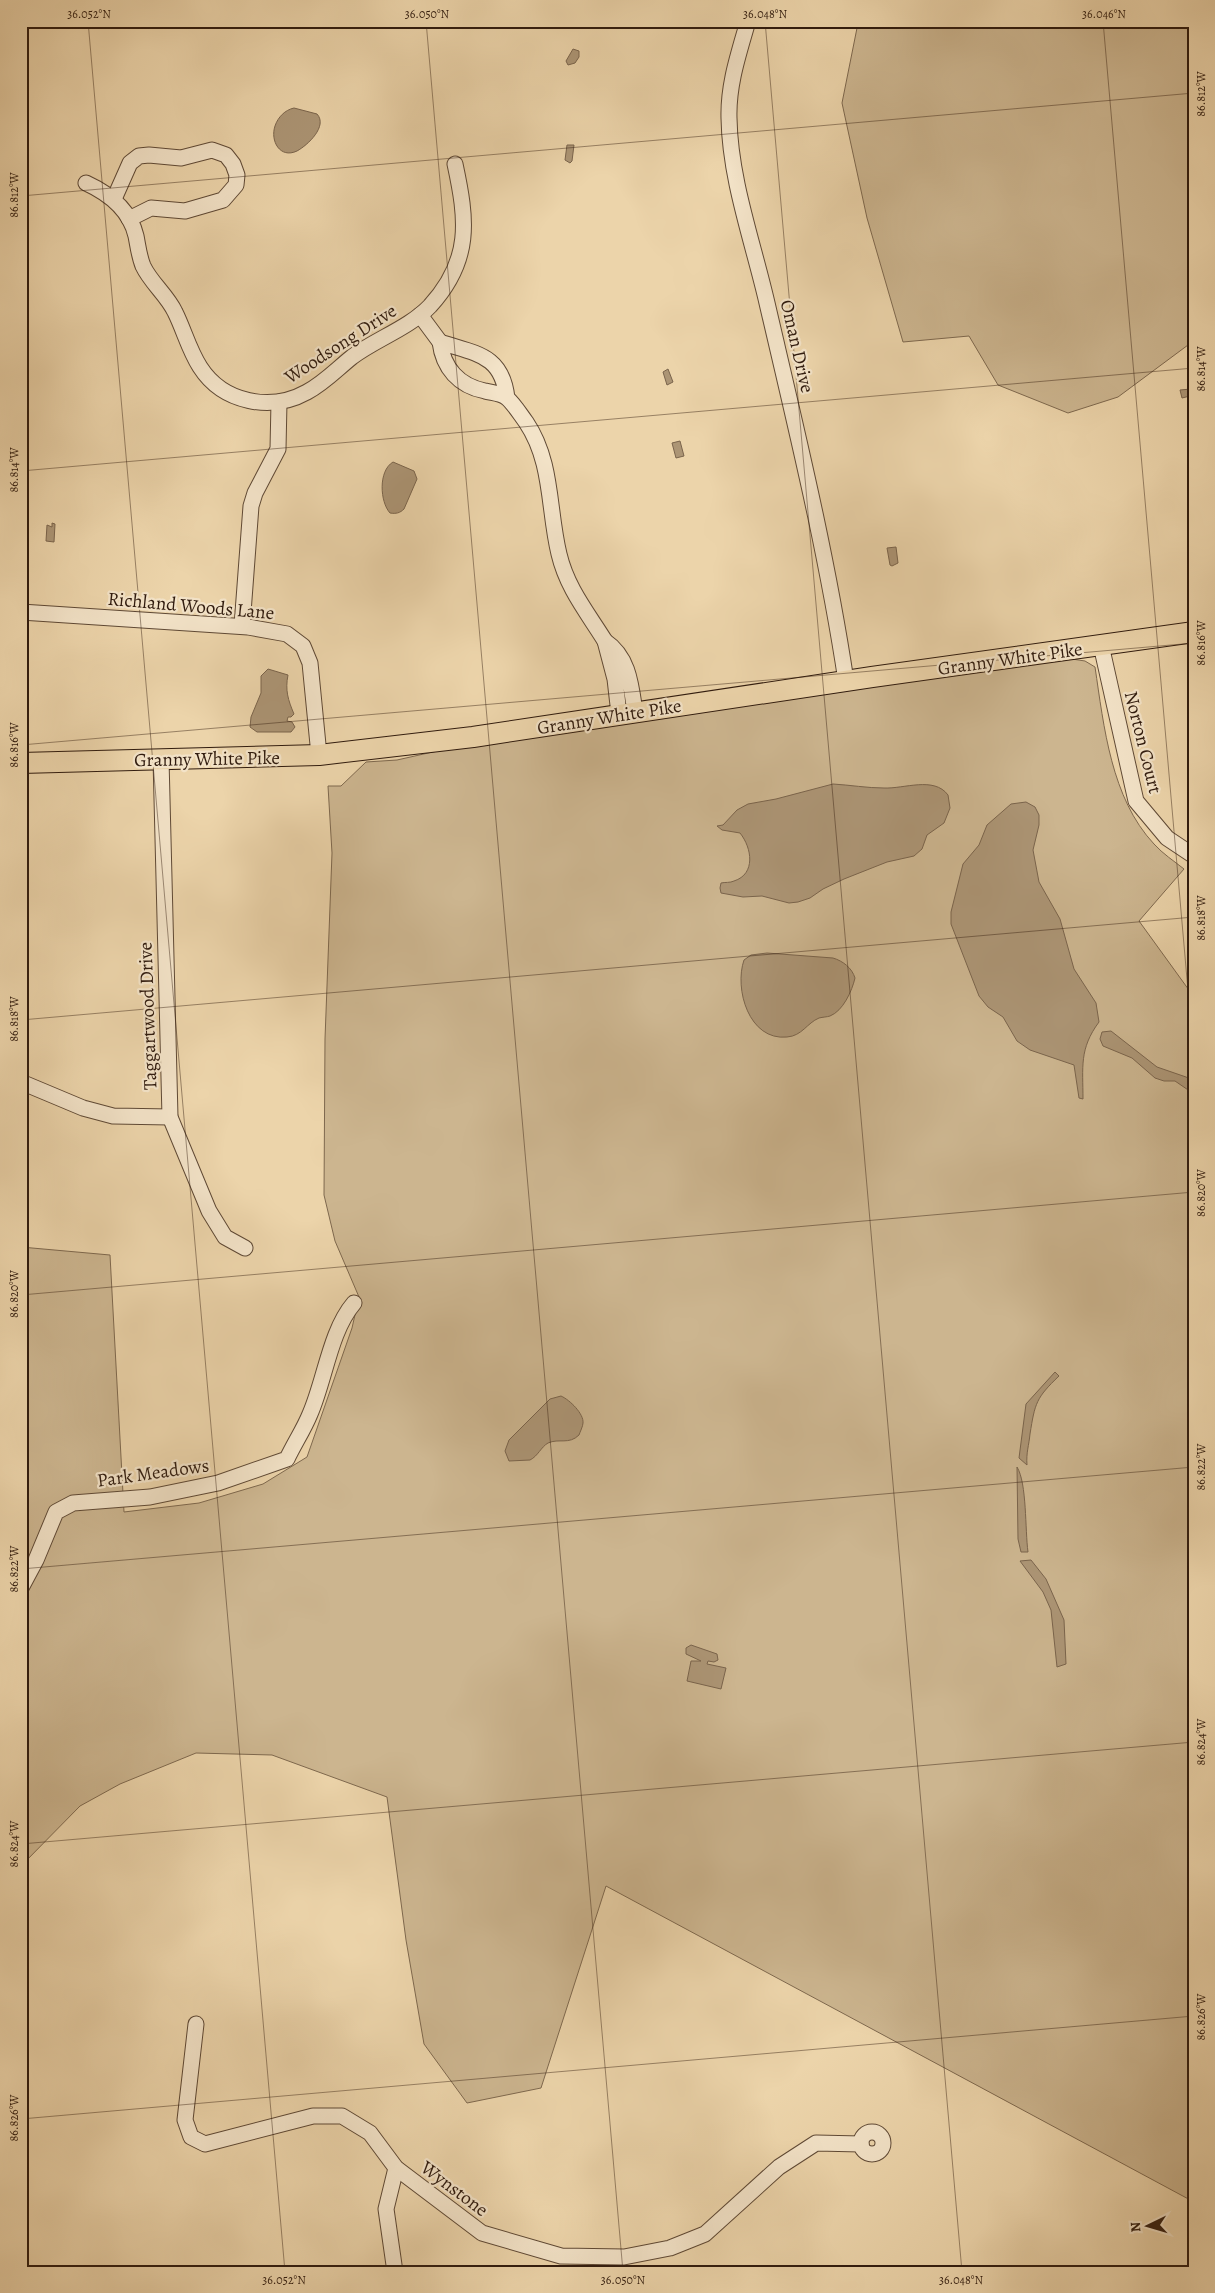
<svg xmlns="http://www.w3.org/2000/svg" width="1215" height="2293" font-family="Alegreya,serif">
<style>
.green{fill:#ccb58f;stroke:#7e684e}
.water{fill:#ac9575;stroke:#7a644c}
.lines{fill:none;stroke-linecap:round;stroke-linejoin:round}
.minor-casing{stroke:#5f4935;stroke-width:17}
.major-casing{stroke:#301b0e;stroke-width:22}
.minor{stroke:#f3e3c8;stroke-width:15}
.major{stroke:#ecd4aa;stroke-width:20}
.ticks{fill:none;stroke:#301b0e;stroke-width:1;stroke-opacity:0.45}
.labels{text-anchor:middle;stroke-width:4.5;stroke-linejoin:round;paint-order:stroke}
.street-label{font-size:19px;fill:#301b0e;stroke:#f3e3c8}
.neatline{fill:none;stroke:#301b0e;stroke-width:2}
.ticks-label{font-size:12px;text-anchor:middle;fill:#301b0e}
</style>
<rect width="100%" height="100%" fill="#ecd4aa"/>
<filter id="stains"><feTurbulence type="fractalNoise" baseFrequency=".004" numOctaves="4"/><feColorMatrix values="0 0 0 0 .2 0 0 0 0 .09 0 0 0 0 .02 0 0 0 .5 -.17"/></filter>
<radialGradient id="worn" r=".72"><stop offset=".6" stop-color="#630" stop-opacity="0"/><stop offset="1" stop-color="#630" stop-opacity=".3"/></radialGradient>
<g class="green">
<path d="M860,21H1194V336L1188,345L1118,397L1068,413L998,385L969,336L903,342L867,218L842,103L858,23Z"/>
<path d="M1059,657L1085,661L1095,667C1104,727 1111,798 1154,844C1163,854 1174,861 1184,869L1139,921L1194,997V2202L606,1886L541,2088L467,2103L424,2044L406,1940L387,1797L272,1755L196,1753L120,1784L80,1806L21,1866V1247L110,1255L124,1512L199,1503L263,1484L307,1457L352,1328L359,1297L335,1241L324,1195L325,1039L332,853L328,786H341L366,762L397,760L455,747Z"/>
</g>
<g class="water">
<path d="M573,49L579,51V57L575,63L568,65L566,61Z"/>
<path d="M294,108L317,114C328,126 308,145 297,151C280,159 270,141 275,126C278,117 285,110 294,108Z"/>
<path d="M567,145H574L572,161L570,163L565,160Z"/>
<path d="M668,369L673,382L667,385L663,372Z"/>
<path d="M1191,389L1194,390V395L1182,398L1180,390Z"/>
<path d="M680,441L684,456L676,458L672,443Z"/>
<path d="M393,462L414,471L417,479L404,509C400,513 396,514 390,513C380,502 378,471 393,462Z"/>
<path d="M52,523L55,524L54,542L46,541L47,525L52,527Z"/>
<path d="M896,547L898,563L892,566L890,565L887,548Z"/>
<path d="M268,669L288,675C285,690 288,700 294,714L291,717H288L287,721L292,722L295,727L291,732H257L250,727L251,717L261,693V676Z"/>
<path d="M833,784C850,785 867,788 884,788C904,789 934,776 948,795L950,808L944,823L927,835L922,849L914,856L887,862L844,879L823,889L810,898L798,902L789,903L762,896L743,897L721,893L720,888L721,883C725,882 730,883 734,881C756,874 752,848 740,833L722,830L717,826L723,825L737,810L748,804L776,799Z"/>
<path d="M1026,802L1035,807L1039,815V825L1033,850L1039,882L1060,919L1074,969L1096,1003L1099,1022C1079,1049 1083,1067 1083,1099L1079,1098L1074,1065L1030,1050L1017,1041L1003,1017L988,1007L979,996L951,924V912L963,864L979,845L987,825L1011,804Z"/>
<path d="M767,953L833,958C843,961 852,968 855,978C852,991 843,1011 830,1016C827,1017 823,1017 819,1018C807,1023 802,1036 787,1037C749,1041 734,989 744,960L751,955Z"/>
<path d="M1111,1031L1157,1067L1186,1077L1194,1081V1094L1175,1081H1164L1155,1078L1132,1058L1103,1046L1100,1039L1102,1032Z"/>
<path d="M1055,1372L1059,1376C1036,1398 1035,1403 1030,1434C1029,1445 1026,1453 1027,1465L1019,1458L1026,1404Z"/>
<path d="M561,1396C570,1400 584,1414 583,1423C583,1426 580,1432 579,1435C569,1445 559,1438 548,1443C541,1447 538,1456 530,1460L509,1461L505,1451L509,1440L550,1399Z"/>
<path d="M1017,1467C1027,1483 1025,1530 1028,1552H1021L1018,1539Z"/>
<path d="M1031,1560L1046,1579L1064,1620L1066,1664L1057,1667L1051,1610L1043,1592L1020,1561Z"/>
<path d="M691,1645L717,1654L718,1660L714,1662L708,1661L707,1664L726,1668L721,1689L687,1681L691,1661H701L686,1654V1648Z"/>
</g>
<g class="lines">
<defs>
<g id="minor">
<path d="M748,21C739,53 728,84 729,118C730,180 753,242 767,303C796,428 827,554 846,681"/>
<path d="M86,183C110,194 130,210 136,236C138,246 139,256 143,266C151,283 167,295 175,312C184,330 189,350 200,367C223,403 271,412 307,392C324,383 337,369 352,357C376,339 409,328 430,306C472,260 467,220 455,164"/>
<path d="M114,199L130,163L139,156L149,155L181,158L212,150L226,155L233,164L237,175L236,185L223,200L185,211L151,208L129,219"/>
<path d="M420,315L440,342"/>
<path d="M507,398C502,354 476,354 440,342C443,368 459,386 485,391C492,393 501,393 507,398C514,404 520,414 526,422C553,462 548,509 559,554C567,588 587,612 605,641"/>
<path d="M21,612L248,627L287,634L303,646L310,663L319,755"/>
<path d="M242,626L251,506L255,493L278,449L279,402"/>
<path d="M1101,645L1136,801L1167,838L1194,856"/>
<path d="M619,714L615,679L605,641C629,657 631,685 635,712"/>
<path d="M161,759L170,1117L209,1211L225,1237L245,1248"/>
<path d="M21,1082L83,1108L113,1116L170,1117"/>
<path d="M21,1588L36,1560L56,1512L73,1503L150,1497L218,1483L287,1459C294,1444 304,1429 310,1414C325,1380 330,1331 354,1303"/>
<path d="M196,2024L185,2120L191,2137L205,2144L313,2116H342L370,2133L396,2168L482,2233L561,2256L624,2257L670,2248L705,2234L779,2167L816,2143L861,2144"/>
<circle cx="872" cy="2143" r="11"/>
<path d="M395,2272L386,2209L396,2168"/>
</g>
<path id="major" d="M21,763L319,755L473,737L872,677L1194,632"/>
</defs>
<use href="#minor" class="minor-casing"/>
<use href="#major" class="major-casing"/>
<use href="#minor" class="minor"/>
<use href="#major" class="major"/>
</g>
<path class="ticks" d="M88,21L285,2272M426,21L623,2272M765,21L962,2272M1103,21L1194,1059M21,196L1194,93M21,471L1194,368M21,745L1194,643M21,1020L1194,917M21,1295L1194,1192M21,1569L1194,1467M21,1844L1194,1742M21,2119L1194,2016"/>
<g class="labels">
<g class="street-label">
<text transform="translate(340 343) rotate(-33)" y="7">Woodsong Drive</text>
<text transform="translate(798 346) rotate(77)" y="7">Oman Drive</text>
<text transform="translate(191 605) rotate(5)" y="7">Richland Woods Lane</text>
<text transform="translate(1010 658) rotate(-8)" y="7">Granny White Pike</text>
<text transform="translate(609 716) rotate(-9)" y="7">Granny White Pike</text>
<text transform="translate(1144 742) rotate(76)" y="7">Norton Court</text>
<text transform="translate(207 758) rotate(-1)" y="7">Granny White Pike</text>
<text transform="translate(147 1016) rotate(-92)" y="7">Taggartwood Drive</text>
<text transform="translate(153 1472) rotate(-8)" y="7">Park Meadows</text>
<text transform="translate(455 2188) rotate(37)" y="7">Wynstone</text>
</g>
</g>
<rect width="1215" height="2293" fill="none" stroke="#ecd4aa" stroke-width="55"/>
<g transform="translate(1148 2226) rotate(265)" stroke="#f3e3c8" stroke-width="4" paint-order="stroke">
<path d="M0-4L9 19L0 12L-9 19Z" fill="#301b0e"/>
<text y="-8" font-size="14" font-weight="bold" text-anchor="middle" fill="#301b0e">N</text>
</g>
<rect x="28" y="28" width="1160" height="2238" class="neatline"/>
<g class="ticks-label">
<text x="89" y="18">36.052°N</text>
<text x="427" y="18">36.050°N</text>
<text x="765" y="18">36.048°N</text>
<text x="1104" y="18">36.046°N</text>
<text transform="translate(1201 94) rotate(-90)" y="4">86.812°W</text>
<text transform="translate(14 195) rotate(-90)" y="4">86.812°W</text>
<text transform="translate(1201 369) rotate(-90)" y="4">86.814°W</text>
<text transform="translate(14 470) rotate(-90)" y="4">86.814°W</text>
<text transform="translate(1201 643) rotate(-90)" y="4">86.816°W</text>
<text transform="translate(14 745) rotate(-90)" y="4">86.816°W</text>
<text transform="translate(1201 918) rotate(-90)" y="4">86.818°W</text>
<text transform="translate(14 1019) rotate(-90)" y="4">86.818°W</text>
<text transform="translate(1201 1193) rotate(-90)" y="4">86.820°W</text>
<text transform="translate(14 1294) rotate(-90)" y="4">86.820°W</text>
<text transform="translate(1201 1467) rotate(-90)" y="4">86.822°W</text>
<text transform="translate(14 1569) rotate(-90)" y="4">86.822°W</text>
<text transform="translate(1201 1742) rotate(-90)" y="4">86.824°W</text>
<text transform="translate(14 1844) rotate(-90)" y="4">86.824°W</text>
<text transform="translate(1201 2017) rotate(-90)" y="4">86.826°W</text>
<text transform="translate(14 2118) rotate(-90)" y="4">86.826°W</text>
<text x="284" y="2284">36.052°N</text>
<text x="623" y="2284">36.050°N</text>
<text x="961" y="2284">36.048°N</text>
</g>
<rect width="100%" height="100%" filter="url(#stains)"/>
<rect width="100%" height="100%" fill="url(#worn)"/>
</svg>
